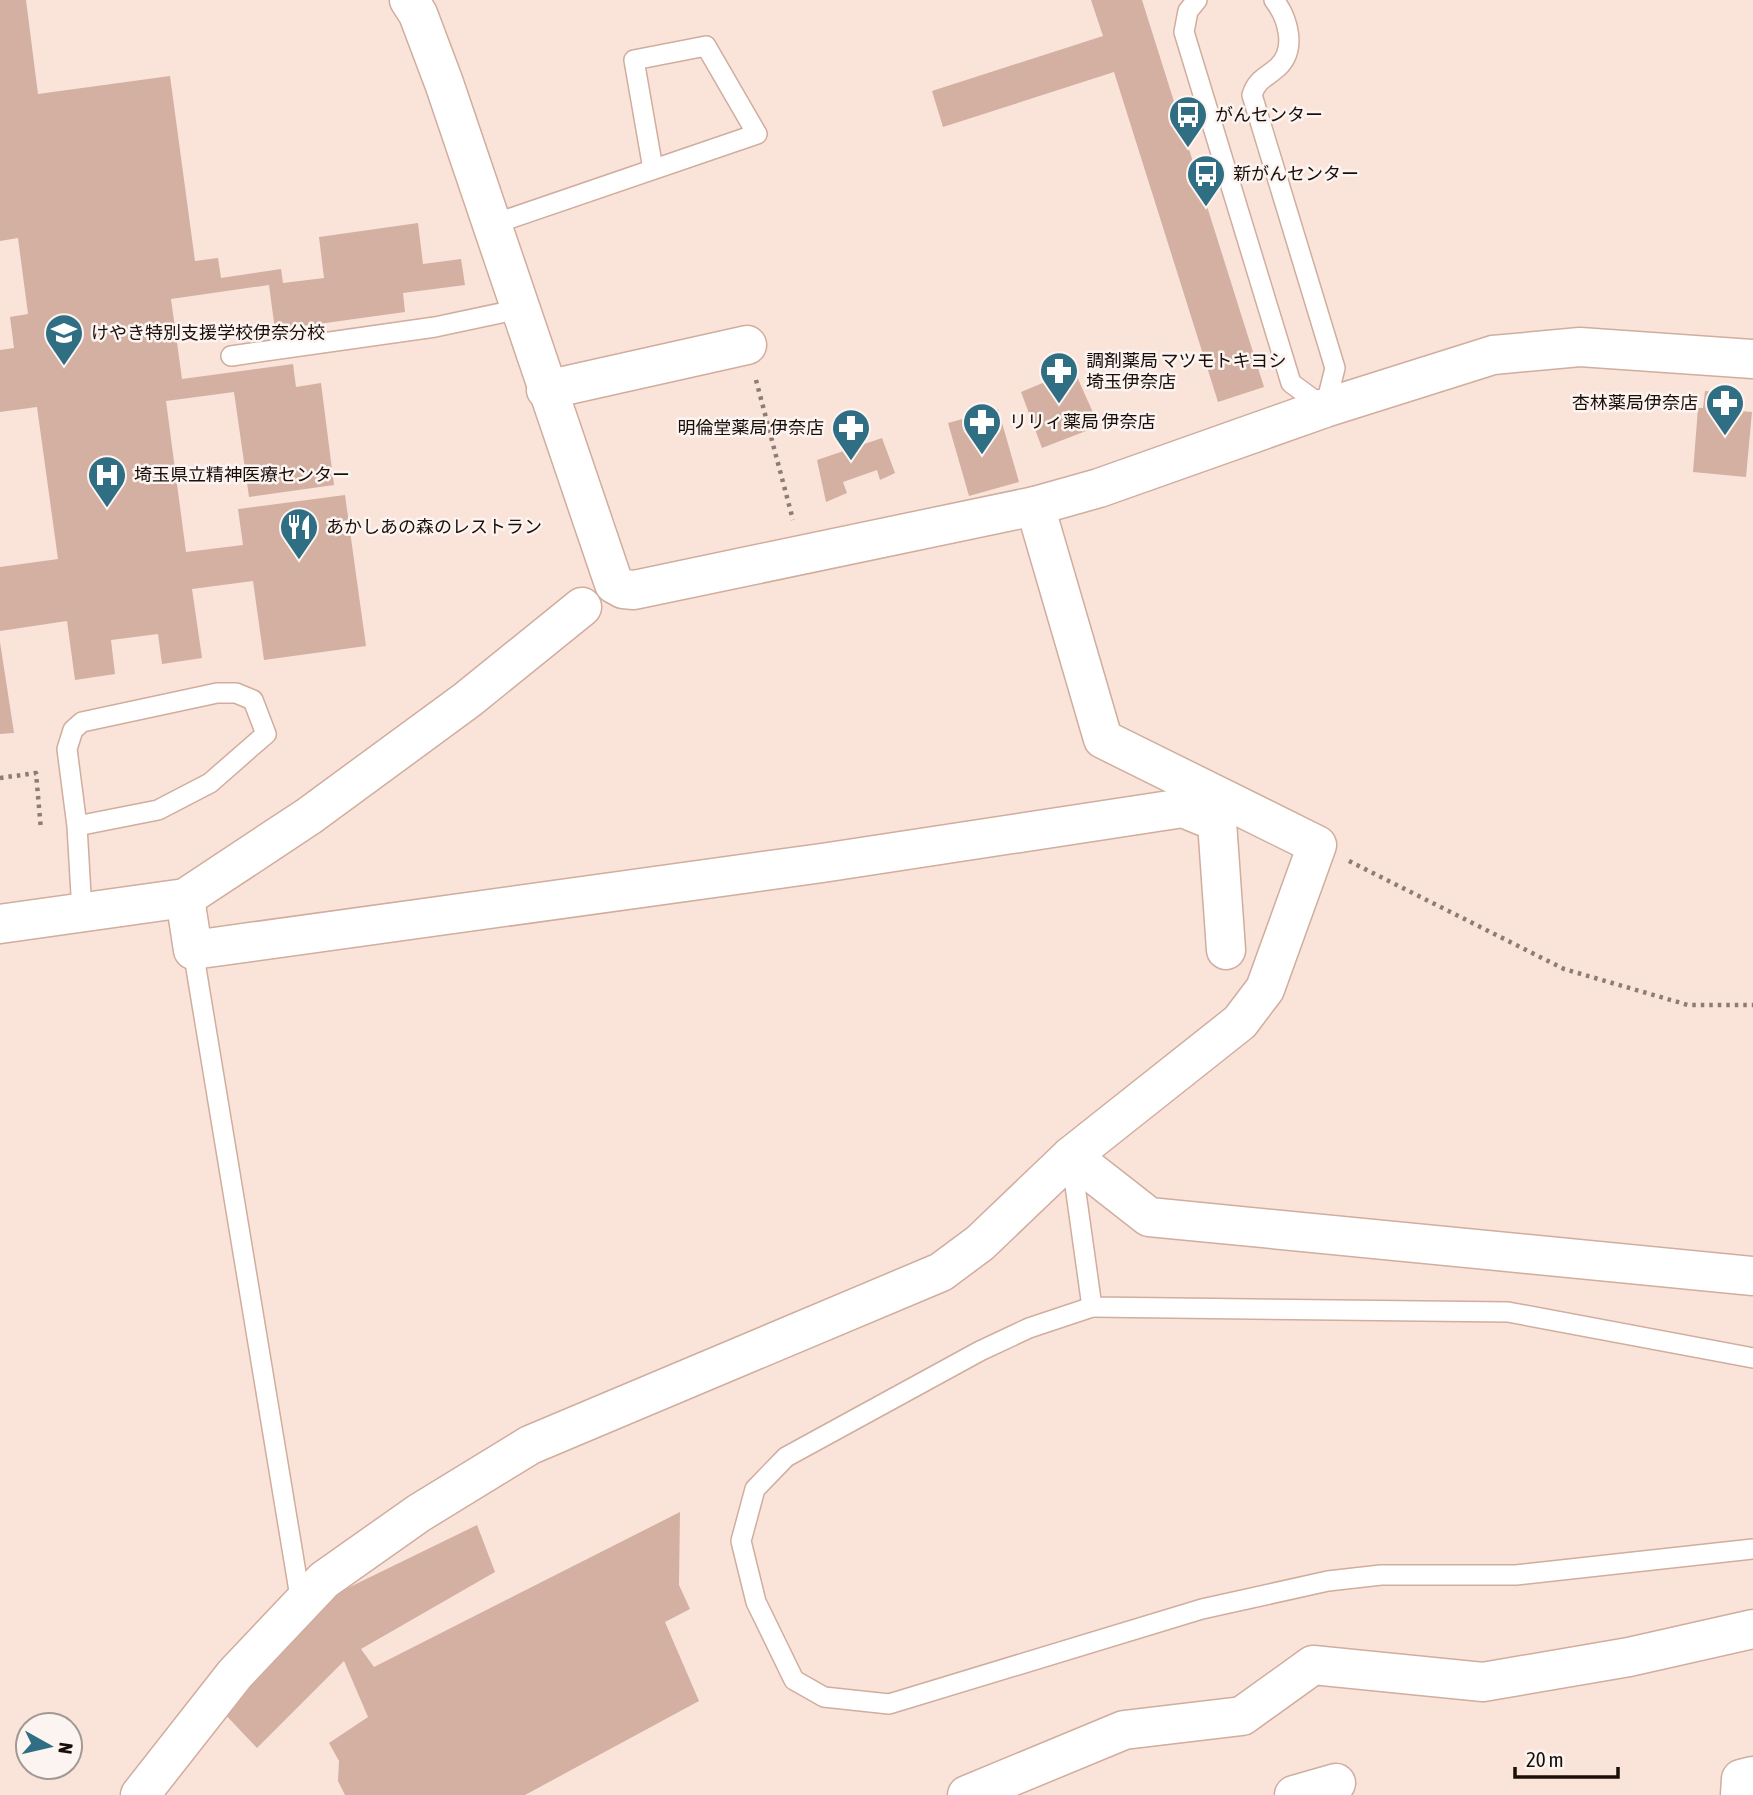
<svg xmlns="http://www.w3.org/2000/svg" width="1753" height="1795" font-family="'Asap Condensed','Noto Sans JP',sans-serif">
<style>
.building{fill:#d3b0a1}
.lines{fill:none;stroke-linecap:round;stroke-linejoin:round}
.lane-casing{stroke:#d0ad9e;stroke-width:22}
.street-casing{stroke:#d0ad9e;stroke-width:41}
.secondary-casing{stroke:#d0ad9e;stroke-width:41}
.path{stroke:#8d7c75;stroke-width:4.5;stroke-dasharray:3.5 5;stroke-linecap:butt}
.lane{stroke:#fff;stroke-width:19}
.street{stroke:#fff;stroke-width:38}
.secondary{stroke:#fff;stroke-width:38}
.labels{text-anchor:middle;stroke-width:5;stroke-linejoin:round;paint-order:stroke}
.poi-label{font-size:18px;fill:#1a0e09;stroke:#fcf4f1;text-anchor:start}
</style>
<rect width="100%" height="100%" fill="#fae4da"/>
<g class="building">
<path d="M0,0H26L38,94L170,76L195,261L218,258L221,278L281,269L283,283L324,278L319,237L418,223L423,264L461,259L465,285L403,293L405,312L275,330L269,285L171,299L182,379L293,364L296,387L321,383L334,485L249,497L234,392L166,401L186,552L243,545L238,509L345,495L366,646L264,660L253,581L192,589L202,658L162,664L158,634L111,640L115,674L75,680L67,621L0,631V567L58,559L37,407L0,412V350L14,348L10,317L28,314L18,238L0,241Z"/>
<path d="M1091,0H1142L1264,387L1218,402L1114,72L943,127L932,91L1103,36Z"/>
<path d="M1074,370L1099,426L1042,448L1021,392Z"/>
<path d="M1705,391L1731,393L1730,410L1752,412L1746,477L1693,472L1698,408H1703Z"/>
<path d="M998,409L1019,482L969,496L948,423Z"/>
<path d="M882,438L895,473L880,480L877,470L843,482L847,493L826,502L817,460Z"/>
<path d="M0,642L14,733L0,734Z"/>
<path d="M680,1512L679,1585L690,1609L665,1622L699,1701L525,1795H345L338,1781L339,1761L329,1743L368,1717L344,1661L257,1748L221,1710L319,1602L477,1525L495,1572L361,1649L374,1667Z"/>
</g>
<g class="lines">
<defs>
<g id="lane">
<path d="M1197,0L1188,11L1184,32L1291,383L1325,408L1335,368L1252,95C1257,79 1266,78 1278,67C1297,49 1288,18 1274,0"/>
<path d="M491,225L757,134L706,46L634,60L653,169"/>
<path d="M231,356L435,327L520,309"/>
<path d="M77,826L158,810L210,783L266,734L253,700L236,693H217L82,722L73,730L67,749L77,826L82,912"/>
<path d="M193,950L301,1603"/>
<path d="M1071,1157L1092,1307L1508,1312L1753,1358"/>
<path d="M1092,1307L1029,1328L980,1351L786,1457L755,1489L741,1541L756,1602L794,1680L824,1697L889,1704L1202,1609L1328,1581L1381,1575H1516L1753,1549"/>
</g>
<g id="street">
<path d="M546,390L747,345"/>
<path d="M185,898L193,950L822,863L1183,808L1217,822L1226,950"/>
<path d="M1071,1156L1149,1217L1753,1276"/>
<path d="M140,1795L235,1674L324,1580L419,1513L530,1445L941,1272L980,1243L1071,1156L1240,1022L1265,989L1317,845L1103,739L1035,506"/>
<path d="M967,1795L1124,1730L1242,1716L1313,1665L1483,1682L1629,1657L1753,1629"/>
<path d="M1294,1795L1336,1783"/>
<path d="M1740,1795L1741,1779L1753,1776"/>
</g>
<g id="secondary">
<path d="M409,0L418,14L444,83L614,584L623,589L634,590L1035,506L1099,488L1325,408L1493,355L1580,347L1753,359"/>
<path d="M0,924L185,898L309,816L467,700L582,607"/>
</g>
</defs>
<use href="#lane" class="lane-casing"/>
<use href="#street" class="street-casing"/>
<use href="#secondary" class="secondary-casing"/>
<g class="path">
<path d="M756,380L793,520"/>
<path d="M0,778L36,773L41,830"/>
<path d="M1349,861L1564,969L1688,1005H1753"/>
</g>
<use href="#lane" class="lane"/>
<use href="#street" class="street"/>
<use href="#secondary" class="secondary"/>
</g>
<defs>
<symbol id="bus-pin" viewBox="-11 -11 22 30"><path d="M0 17L-7.5 6A9.5 9.5 0 1 1 7.5 6Z" fill="#2f6e83" stroke="#fcf4f1"/><path d="M-5-6H5V4H4V6H2V4H-2V6H-4V4H-5ZM-3.5-4V0h7V-4ZM-3.5 1.2v1.5H-2V1.2ZM2 1.2v1.5H3.5V1.2Z" fill="#fff"/></symbol>
<symbol id="school-pin" viewBox="-11 -11 22 30"><path d="M0 17L-7.5 6A9.5 9.5 0 1 1 7.5 6Z" fill="#2f6e83" stroke="#fcf4f1"/><path d="M0-5L7-2L0 1L-7-2ZM-4 1L0 2.5L4 1V4Q0 6-4 4Z" fill="#fff"/></symbol>
<symbol id="pharmacy-pin" viewBox="-11 -11 22 30"><path d="M0 17L-7.5 6A9.5 9.5 0 1 1 7.5 6Z" fill="#2f6e83" stroke="#fcf4f1"/><path d="M-2-6h4v4h4v4h-4v4h-4v-4h-4v-4h4Z" fill="#fff"/></symbol>
<symbol id="hospital-pin" viewBox="-11 -11 22 30"><path d="M0 17L-7.5 6A9.5 9.5 0 1 1 7.5 6Z" fill="#2f6e83" stroke="#fcf4f1"/><path d="M-5-5h3v3.5h4V-5h3V5h-3V1.5h-4V5h-3Z" fill="#fff"/></symbol>
<symbol id="restaurant-pin" viewBox="-11 -11 22 30"><path d="M0 17L-7.5 6A9.5 9.5 0 1 1 7.5 6Z" fill="#2f6e83" stroke="#fcf4f1"/><path d="M-5-6h1v4h1v-4h1v4h1v-4h1v5L-1.5 .5V6h-2V.5L-5-1ZM5-6V6H3V1.5H1.5Q1.5-4 5-6Z" fill="#fff"/></symbol>
</defs>
<g fill-rule="evenodd">
<use href="#bus-pin" x="1166" y="93" width="44" height="60"/>
<use href="#bus-pin" x="1184" y="152" width="44" height="60"/>
<use href="#school-pin" x="42" y="311" width="44" height="60"/>
<use href="#pharmacy-pin" x="1037" y="349" width="44" height="60"/>
<use href="#pharmacy-pin" x="1703" y="381" width="44" height="60"/>
<use href="#pharmacy-pin" x="960" y="400" width="44" height="60"/>
<use href="#pharmacy-pin" x="829" y="406" width="44" height="60"/>
<use href="#hospital-pin" x="85" y="453" width="44" height="60"/>
<use href="#restaurant-pin" x="277" y="505" width="44" height="60"/>
</g>
<g class="labels">
<g class="poi-label">
<text x="1215" y="121">がんセンター</text>
<text x="1233" y="180">新がんセンター</text>
<text x="91" y="339">けやき特別支援学校伊奈分校</text>
<text x="1086" y="367">調剤薬局 マツモトキヨシ<tspan x="1086" dy="21">埼玉伊奈店</tspan></text>
<text x="1698" y="409" text-anchor="end">杏林薬局伊奈店</text>
<text x="1009" y="428">リリィ薬局 伊奈店</text>
<text x="824" y="434" text-anchor="end">明倫堂薬局 伊奈店</text>
<text x="134" y="481">埼玉県立精神医療センター</text>
<text x="326" y="533">あかしあの森のレストラン</text>
</g>
</g>
<g transform="translate(49 1746) rotate(98)"><circle r="33" fill="#fcf4f1" stroke="#a29894" stroke-width="2"/>
<path d="M0-5L12 26L0 18L-12 26Z" fill="#2f6e83"/>
<text y="-10" font-size="19" font-weight="bold" text-anchor="middle" fill="#1a0e09">N</text>
</g>
<path d="M1515 1767v10h103v-10" fill="none" stroke="#1a0e09" stroke-width="3.5"/>
<text x="1526" y="1767" font-size="21" fill="#1a0e09" stroke="#fcf4f1" stroke-width="5" paint-order="stroke">20 m</text>
</svg>
